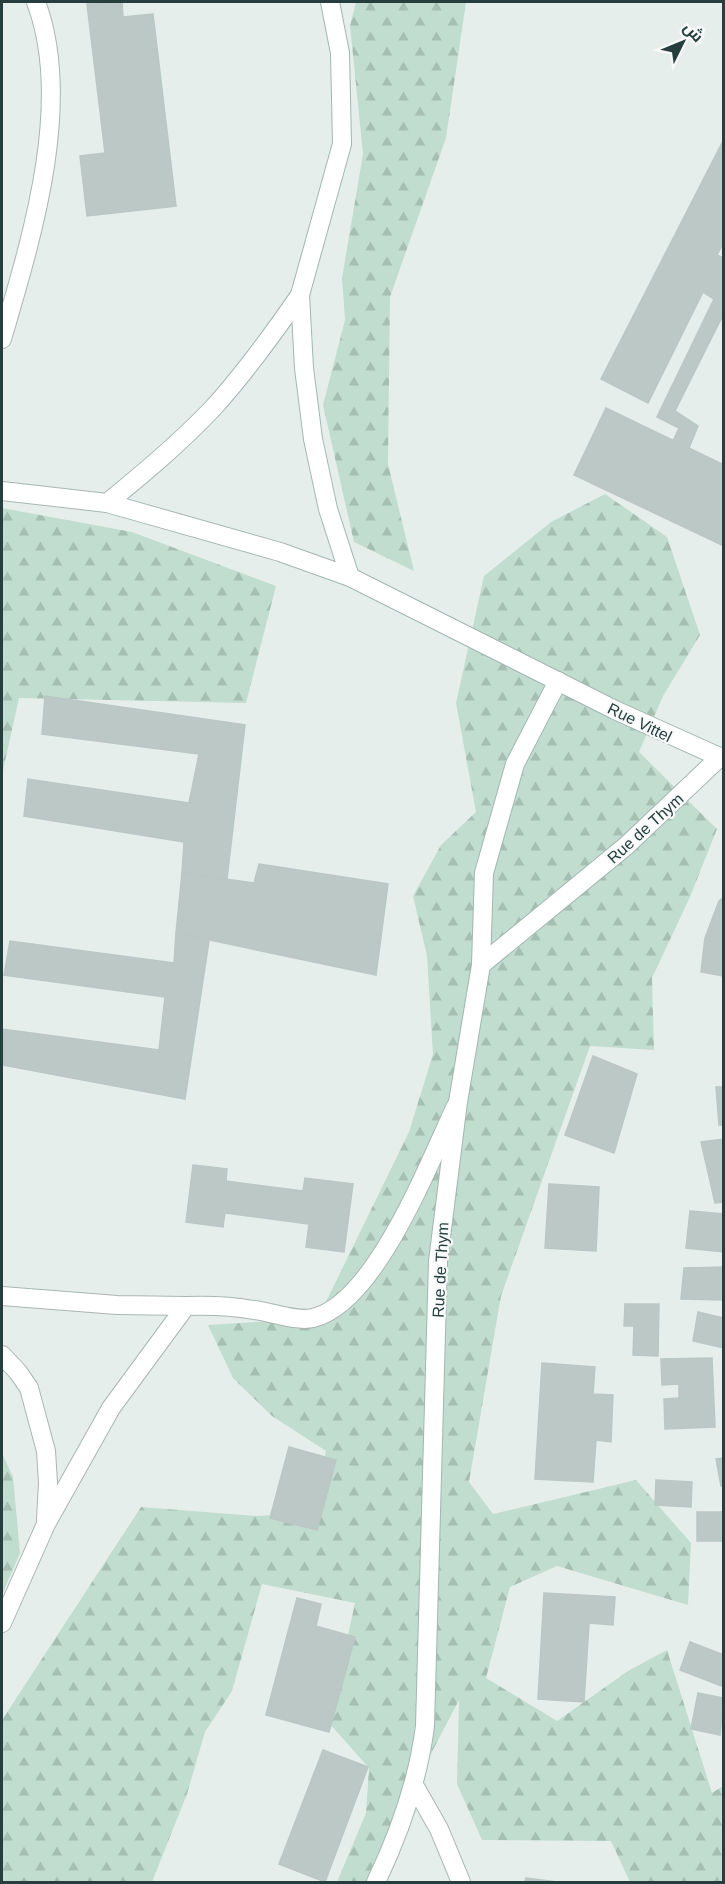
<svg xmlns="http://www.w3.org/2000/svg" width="725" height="1884" font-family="Arial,Cairo,sans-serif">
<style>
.forest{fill:url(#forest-firs)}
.building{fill:#bcc8c6;stroke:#b9c7c5;stroke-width:1.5}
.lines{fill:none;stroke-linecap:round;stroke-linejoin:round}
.street-casing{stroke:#a9b6b4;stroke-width:20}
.secondary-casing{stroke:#a2b6b4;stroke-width:20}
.street{stroke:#fff;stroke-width:18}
.secondary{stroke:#fff;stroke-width:18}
.labels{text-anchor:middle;stroke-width:4.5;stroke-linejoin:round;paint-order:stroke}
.street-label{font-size:16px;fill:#263f3e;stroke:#f7faf9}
</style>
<defs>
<pattern id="forest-firs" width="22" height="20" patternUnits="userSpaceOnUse" patternTransform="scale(1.5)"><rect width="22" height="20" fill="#c1ddcf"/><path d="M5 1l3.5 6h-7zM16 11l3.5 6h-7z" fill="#a6bfb3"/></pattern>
</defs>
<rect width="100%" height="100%" fill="#e6eeec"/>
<g class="forest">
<path d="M356,2H466L446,138L390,297L388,464L414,571L354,542L323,405L345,320L342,278L363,154L350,26Z"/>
<path d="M605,494L667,537L700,635L663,696L639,752L717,829L690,897L652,978L654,1050L590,1046L501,1296L469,1482L493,1514L636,1480L691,1543L688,1605L557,1566L510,1587L486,1678L557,1721L628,1671L667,1650L712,1793L723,1786V1882H630L611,1841L482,1840L457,1784L459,1700L399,1815L368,1882H337L366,1813L369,1768L329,1723L355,1603L262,1584L232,1691L205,1732L187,1794L152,1882H2V1720L141,1507L256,1516L311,1513L326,1451L272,1416L233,1378L208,1325L318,1318L409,1132L433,1054L427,956L413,896L441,845L476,812L456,703L484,576L551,522Z"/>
<path d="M2,508L132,532L276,586L246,703L19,698L2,775Z"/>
<path d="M2,1453L13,1477L20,1553L2,1595Z"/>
</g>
<g class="building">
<path d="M122,2L123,17L153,14L176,206L87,216L80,156L105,153L87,4Z"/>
<path d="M724,139V242L717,255L724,258V313L675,411L698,426L689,448L673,441L679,428L657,417L714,299L703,292L648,403L601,379Z"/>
<path d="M606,408L724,465V546L574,475Z"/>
<path d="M45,696L245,725L227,879L182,873L184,842L24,816L28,779L189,803L199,754L42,734Z"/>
<path d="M259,864L388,884L376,975L176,933L182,873L254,883Z"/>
<path d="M724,897V976L701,972L705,938L719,901Z"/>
<path d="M176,933L209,941L185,1099L2,1065V1029L159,1050L165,997L4,975L10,941L174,963Z"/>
<path d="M593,1056L637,1074L614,1153L565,1135Z"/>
<path d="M716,1087H724V1125H719Z"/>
<path d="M724,1139V1202L715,1203L701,1142Z"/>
<path d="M193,1165L227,1169L226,1181L303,1191L305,1178L353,1184L344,1252L306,1247L309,1224L225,1213L223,1227L186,1222Z"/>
<path d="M549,1184L599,1187L596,1251L545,1248Z"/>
<path d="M690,1211L724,1214V1252L686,1248Z"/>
<path d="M724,1267V1300L681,1299L684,1268Z"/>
<path d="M625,1304H659L658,1356L633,1355L634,1326H624Z"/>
<path d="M698,1312L724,1318V1348L693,1341Z"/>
<path d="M712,1358L715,1427L665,1429L664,1399L679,1398V1384L662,1385L661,1359Z"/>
<path d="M542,1363L595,1367L593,1394L613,1395L611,1442L596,1440L593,1482L535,1479Z"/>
<path d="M289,1447L336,1460L317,1530L270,1518Z"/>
<path d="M724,1458V1486H721L716,1459Z"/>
<path d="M656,1480L692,1482L691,1507L655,1505Z"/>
<rect x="697" y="1512" width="27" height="29"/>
<path d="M544,1593L615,1597L613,1625L589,1623L584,1702L538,1699Z"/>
<path d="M297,1598L321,1604L316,1626L355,1637L329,1732L266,1715Z"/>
<path d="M690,1642L724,1655V1687L680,1670Z"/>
<path d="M698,1693L724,1698L720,1735L691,1729Z"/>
<path d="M323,1750L368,1767L325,1882L279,1864Z"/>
<path d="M526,1878L557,1882H525Z"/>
</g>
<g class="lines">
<defs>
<g id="street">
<path d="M2,339C31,240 74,103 36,2"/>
<path d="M2,491L107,503"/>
<path d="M2,1296L117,1305L186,1306"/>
<path d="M2,1355L18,1372L29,1388L46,1451L48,1483L46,1519"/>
<path d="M2,1623L46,1524L111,1408L186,1306C209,1305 231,1306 254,1310C272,1312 296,1322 313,1318C376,1303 429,1162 456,1106"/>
<path d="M414,1785L439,1829L461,1882"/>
</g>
<g id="secondary">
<path d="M330,2L340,53L342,144L300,295L304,368L313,439L328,509L350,577"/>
<path d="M107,503L280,552L350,577L615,710L724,759"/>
<path d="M107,503C144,473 180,443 213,408C245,373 273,334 300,295"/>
<path d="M481,965L626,846L719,758"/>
<path d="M376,1882C400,1832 418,1781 425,1726L438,1261L458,1102L481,965L484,873L515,764L558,681"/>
</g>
</defs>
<use href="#street" class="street-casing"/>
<use href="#secondary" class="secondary-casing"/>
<use href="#street" class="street"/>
<use href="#secondary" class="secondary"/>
</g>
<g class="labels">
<g class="street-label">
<text transform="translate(640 722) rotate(26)" y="6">Rue Vittel</text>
<text transform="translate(645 828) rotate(-42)" y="6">Rue de Thym</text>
<text transform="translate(440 1270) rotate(-87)" y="6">Rue de Thym</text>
</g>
</g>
<rect width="725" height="1884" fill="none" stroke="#263f3e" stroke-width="6"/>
<g transform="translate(683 42) rotate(47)" stroke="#f7faf9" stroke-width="4.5" paint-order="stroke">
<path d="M0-4.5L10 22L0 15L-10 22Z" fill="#263f3e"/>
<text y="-9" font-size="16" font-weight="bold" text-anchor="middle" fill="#263f3e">ش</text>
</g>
</svg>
